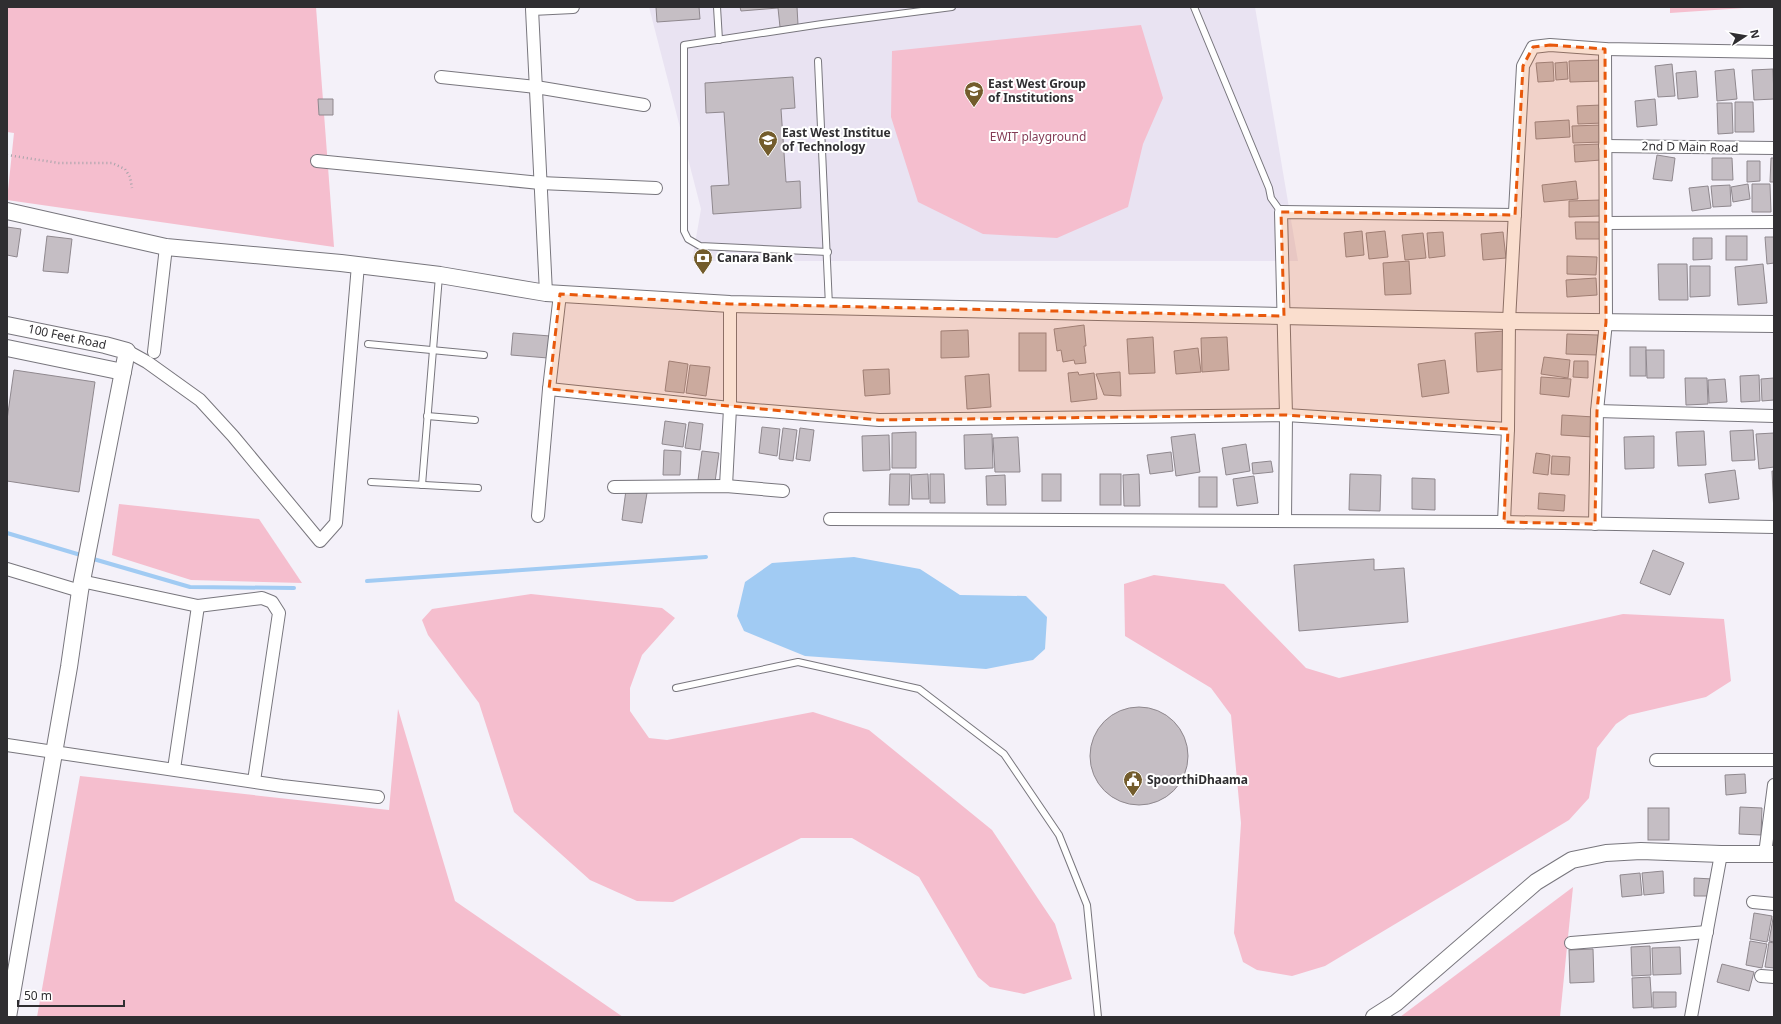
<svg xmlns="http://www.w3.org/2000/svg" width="1781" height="1024" font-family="'Noto Sans',sans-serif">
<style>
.built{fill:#e9e3f2}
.green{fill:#f5bece}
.water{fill:#a1cbf3}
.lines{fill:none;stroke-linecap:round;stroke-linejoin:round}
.stream{stroke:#a1cbf3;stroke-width:4}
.building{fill:#c5bec4;stroke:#8f888e}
.lane-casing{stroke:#78767d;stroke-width:8}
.street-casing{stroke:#78767d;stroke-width:14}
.secondary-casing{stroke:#78767d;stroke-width:18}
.path{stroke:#a5a3a9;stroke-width:2.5;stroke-dasharray:1 3;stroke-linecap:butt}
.lane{stroke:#fff;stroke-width:6}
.street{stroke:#fff;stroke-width:12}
.secondary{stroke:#fff;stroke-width:16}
.marked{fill:#e8590c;fill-opacity:0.2;stroke:#e8590c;stroke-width:3;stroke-dasharray:8 5;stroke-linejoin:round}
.labels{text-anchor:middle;stroke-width:4;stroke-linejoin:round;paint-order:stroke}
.poi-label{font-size:12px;font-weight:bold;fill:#2f2e31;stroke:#fff;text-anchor:start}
.park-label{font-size:12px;fill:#843c56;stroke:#fff}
.street-label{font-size:12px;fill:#2f2e31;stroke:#fff}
</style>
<rect width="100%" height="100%" fill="#f4f1f9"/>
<path class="built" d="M649,7H1255L1298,261H692L701,209Z"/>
<g class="green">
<path d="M7,7H316L334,247L7,200L14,133L7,132Z"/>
<path d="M1670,7H1759L1670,13Z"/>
<path d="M1141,25L1163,98L1143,144L1128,207L1057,238L983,234L918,202L891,117L892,51Z"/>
<path d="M119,504L259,519L302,583L191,580L112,555Z"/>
<path d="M1154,575L1224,584L1306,668L1339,678L1623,614L1724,619L1731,681L1706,697L1629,715L1616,724L1597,748L1589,798L1569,820L1325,966L1292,976L1257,970L1243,962L1234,933L1241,823L1231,715L1211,688L1125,636L1124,584Z"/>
<path d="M531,594L662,608L675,618L642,655L630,688V711L649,738L667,740L813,712L869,730L992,830L1055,924L1072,979L1024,994L990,987L978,977L919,877L852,838H801L673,902L637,901L590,880L514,812L479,703L428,635L422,620L432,609Z"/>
<path d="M398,709L455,901L623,1017H37L80,776L389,810Z"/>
<path d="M1573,887L1560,1017H1400Z"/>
</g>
<path class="water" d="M854,557L920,569L960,595L1026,596L1047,617L1045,649L1033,660L986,669L805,656L744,631L737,616L745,582L772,563Z"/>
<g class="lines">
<g class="stream">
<path d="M7,533L84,556"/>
<path d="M90,558L190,587L294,588"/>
<path d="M367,581L706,557"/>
</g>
</g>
<g class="building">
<path d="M656,7H699L700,19L657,22Z"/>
<path d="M740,7H797L798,25L780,27L778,8L741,11Z"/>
<path d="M1601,60L1602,81L1570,82L1569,61Z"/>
<path d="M1553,62L1554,81L1538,82L1536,63Z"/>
<path d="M1567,62L1568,79L1556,80L1555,63Z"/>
<path d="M1672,64L1675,96L1658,97L1655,66Z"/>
<path d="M1734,69L1737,99L1717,101L1715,71Z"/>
<path d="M1773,69L1774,99L1754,100L1752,70Z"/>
<path d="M1696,71L1698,97L1678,99L1676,73Z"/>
<path d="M793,77L795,108L781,109L786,182L800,181L801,208L713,214L711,186L729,185L724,112L706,113L705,83Z"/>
<path d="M318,99H333V115H319Z"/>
<path d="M1655,99L1657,125L1637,127L1635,101Z"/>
<path d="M1735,102H1753L1754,132H1735Z"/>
<path d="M1717,103H1732L1733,133L1718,134Z"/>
<path d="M1602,105L1603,123L1578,124L1577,106Z"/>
<path d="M1569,120L1570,137L1536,139L1535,122Z"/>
<path d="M1602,125L1603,142L1573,143L1572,126Z"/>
<path d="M1600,144L1601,160L1575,162L1574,145Z"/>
<path d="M1657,155L1675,158L1672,181L1653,179Z"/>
<path d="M1712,158H1732L1733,180H1712Z"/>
<path d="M1771,158H1774V182H1770Z"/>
<path d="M1747,161H1760V181L1747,182Z"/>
<path d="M1576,181L1578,199L1544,202L1542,185Z"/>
<path d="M1748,184L1750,199L1733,202L1731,187Z"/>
<path d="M1752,184H1770L1771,212H1752Z"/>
<path d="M1730,185L1731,206L1713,207L1711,186Z"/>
<path d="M1708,186L1711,208L1692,211L1689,188Z"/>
<path d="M1601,200V216L1569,217V201Z"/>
<path d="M1575,222H1600L1601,239H1576Z"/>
<path d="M7,227L21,229L17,257L7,255Z"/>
<path d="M1362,231L1364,255L1346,257L1344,233Z"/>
<path d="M1385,231L1388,257L1369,259L1366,233Z"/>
<path d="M1443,232L1445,256L1429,258L1427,233Z"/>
<path d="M1503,232L1506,258L1483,260L1481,234Z"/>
<path d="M1423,233L1426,258L1405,260L1402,235Z"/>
<path d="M47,236L72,239L68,273L43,271Z"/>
<rect x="1726" y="236" width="21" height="24"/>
<path d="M1765,237H1774V263L1767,264Z"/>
<path d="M1693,238H1712V259L1693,260Z"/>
<path d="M1567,256L1597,257L1596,275L1567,274Z"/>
<path d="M1409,261L1411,294L1385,295L1383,263Z"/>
<path d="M1658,264H1687L1688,300H1659Z"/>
<path d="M1763,264L1767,303L1738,305L1735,267Z"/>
<path d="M1690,266H1710V296L1690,297Z"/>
<path d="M1596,278L1597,295L1567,297L1566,280Z"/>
<path d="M1084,325L1086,346H1084L1086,363L1075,364L1074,360L1063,362L1061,350L1057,351L1054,329Z"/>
<path d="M968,330L969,357L941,358V331Z"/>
<path d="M1505,331L1507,369L1477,372L1475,333Z"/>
<path d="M513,333L550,336L548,358L511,355Z"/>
<rect x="1019" y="333" width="27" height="38"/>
<path d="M1567,334L1598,335L1597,355L1566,354Z"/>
<path d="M1153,337L1155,373L1129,374L1127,339Z"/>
<path d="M1227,337L1229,370L1202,372L1201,338Z"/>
<rect x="1630" y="347" width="16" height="29"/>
<path d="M1198,348L1201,372L1176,374L1174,351Z"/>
<path d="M1646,350H1664V378H1647Z"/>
<path d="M1544,357L1570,360L1568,378L1541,374Z"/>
<path d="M1445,360L1449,393L1422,397L1418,364Z"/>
<path d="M669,361L688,364L684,393L665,391Z"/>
<path d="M1574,361H1588V378L1573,377Z"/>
<path d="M690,365L710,367L706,396L686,393Z"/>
<path d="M889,369L890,394L865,396L863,370Z"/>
<path d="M14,370L95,382L79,492L7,481V420Z"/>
<path d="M1078,372L1079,375L1094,373L1097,399L1071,402L1068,373Z"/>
<path d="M1120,372L1121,396L1104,395L1096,374Z"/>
<path d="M989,374L991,407L967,409L965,376Z"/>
<path d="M1759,375L1760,401L1741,402L1740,376Z"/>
<path d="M1541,377L1571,379L1569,397L1540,394Z"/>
<path d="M1685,378H1707L1708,404L1686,405Z"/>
<path d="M1774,378V400L1762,401L1761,379Z"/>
<path d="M1725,379L1727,402L1709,403L1708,380Z"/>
<path d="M1562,415L1594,417L1593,437L1561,435Z"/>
<path d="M665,421L686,424L683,447L662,444Z"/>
<path d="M689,422L703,424L700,450L685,448Z"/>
<path d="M762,427L780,429L777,456L759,453Z"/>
<path d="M783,428L797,430L793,461L779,459Z"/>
<path d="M800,428L814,430L810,461L796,459Z"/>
<path d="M1753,430L1755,460L1732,461L1730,431Z"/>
<path d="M1704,431L1706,465L1678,466L1676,432Z"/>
<path d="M916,432V468H892V433Z"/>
<path d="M1774,433V467L1759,469L1756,434Z"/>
<path d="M992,434L993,468L965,469L964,435Z"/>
<path d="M1195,434L1200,472L1176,476L1171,437Z"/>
<path d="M889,435L890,470L863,471L862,436Z"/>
<path d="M1654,436V468L1625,469L1624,437Z"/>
<path d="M1018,437L1020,472H995L993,438Z"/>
<path d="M1246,444L1250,471L1226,475L1222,448Z"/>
<path d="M664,450L681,451L680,475H663Z"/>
<path d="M702,451L719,453L715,482L698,480Z"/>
<path d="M1171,452L1173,471L1150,474L1147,455Z"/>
<path d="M1536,453L1550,455L1548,475L1533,473Z"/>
<path d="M1552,456L1570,457L1569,475L1551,474Z"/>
<path d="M1271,461L1273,472L1253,474L1252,463Z"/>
<path d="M1735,470L1739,499L1709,503L1705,474Z"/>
<path d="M1772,471H1774V514Z"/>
<path d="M890,474H910L909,505H889Z"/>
<path d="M928,474L929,499H912L911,475Z"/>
<path d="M930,474H944L945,503H930Z"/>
<rect x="1042" y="474" width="19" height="27"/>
<rect x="1100" y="474" width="21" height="31"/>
<path d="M1139,474L1140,506H1124L1123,475Z"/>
<path d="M1350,474L1381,475L1380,511L1349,510Z"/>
<path d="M1005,475L1006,505H987L986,476Z"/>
<path d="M1254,476L1258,503L1237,506L1233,479Z"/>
<rect x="1199" y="477" width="18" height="30"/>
<path d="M1412,478L1435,479V510L1412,509Z"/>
<path d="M626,490L647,493L642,523L622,520Z"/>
<path d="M1539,493L1565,495L1564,511L1538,509Z"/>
<path d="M1653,550L1684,563L1670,595L1640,583Z"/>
<path d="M1374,559V570L1404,568L1408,622L1299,631L1294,565Z"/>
<circle cx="1139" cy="756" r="49"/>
<path d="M1745,774L1746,793L1726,795L1725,775Z"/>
<path d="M1740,807L1762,808L1761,835L1739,834Z"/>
<rect x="1648" y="808" width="21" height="32"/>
<path d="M1663,871L1664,893L1644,895L1642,873Z"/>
<path d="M1640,873L1642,895L1622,897L1620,875Z"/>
<path d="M1694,878L1713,879V896H1694Z"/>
<path d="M1754,913L1772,916L1767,942L1750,939Z"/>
<path d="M1774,913V942L1769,941Z"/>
<path d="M1750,941L1767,944L1762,968L1746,965Z"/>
<path d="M1769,942L1774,943V968L1765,967Z"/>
<path d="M1650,946L1651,975L1632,976L1631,947Z"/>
<path d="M1680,947L1681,974L1653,975L1652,948Z"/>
<path d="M1593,949L1594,982L1570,983L1569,950Z"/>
<path d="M1722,964L1754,972L1749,991L1717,982Z"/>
<path d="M1650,977L1652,1007L1633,1008L1632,978Z"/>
<path d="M1653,992H1676V1007L1653,1008Z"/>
</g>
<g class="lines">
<defs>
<g id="lane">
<path d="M717,7L719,40"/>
<path d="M1194,7L1269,188L1271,198L1281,212"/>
<path d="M818,61L829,306"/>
<path d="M828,252L700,246L688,239L684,231V45L822,24L952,7"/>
<path d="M368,344L484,355"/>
<path d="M427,416L475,420"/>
<path d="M371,482L478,488"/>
<path d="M422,485L439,276"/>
<path d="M676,688L798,662L919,689L1004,754L1059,835L1087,905L1098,1017"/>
</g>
<g id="street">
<path d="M441,77L536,87L644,105"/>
<path d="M1605,146L1774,148"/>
<path d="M317,161L540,183L656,188"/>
<path d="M1606,223L1774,222"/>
<path d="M546,293L532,9L573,7"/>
<path d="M127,351L147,362L200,400L233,436L320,541L336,523L358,265"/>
<path d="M154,352L166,247"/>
<path d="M549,389L730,408L879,420L1286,415L1508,429"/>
<path d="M1597,411L1774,416"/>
<path d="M726,486L730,408V304"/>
<path d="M614,487L726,486L783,491"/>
<path d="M538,516L549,389L560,294"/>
<path d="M830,519L1504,522L1774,527"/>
<path d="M1285,521L1286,415L1281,212L1515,215"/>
<path d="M1504,522L1508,429L1509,321L1523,66L1533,47L1550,45L1605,49L1774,52"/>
<path d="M1595,524L1597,411L1606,322L1605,49"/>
<path d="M7,569L80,591"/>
<path d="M81,581L198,606L262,598L272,602L279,613L254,781"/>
<path d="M7,745L282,786L378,797"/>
<path d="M1656,760H1774"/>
<path d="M174,769L198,606"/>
<path d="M1765,854L1774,785"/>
<path d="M1753,902L1774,904"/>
<path d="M1571,943L1707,932"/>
<path d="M1761,976L1774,977"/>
<path d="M1691,1017L1721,854"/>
</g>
<g id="secondary">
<path d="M7,211L166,247L341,263L440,275L546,293L730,304L1509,321L1774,324"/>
<path d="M7,325L105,345L127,351L80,591L69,667L8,1017"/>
<path d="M7,348L123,372"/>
<path d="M1374,1017L1396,1003L1536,882L1572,860L1606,853L1641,851L1721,854H1774"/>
</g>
</defs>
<use href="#lane" class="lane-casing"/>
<use href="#street" class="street-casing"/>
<use href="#secondary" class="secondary-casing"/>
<path class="path" d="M7,155L59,163H112L125,169L130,177L132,188"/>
<use href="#lane" class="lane"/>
<use href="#street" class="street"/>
<use href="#secondary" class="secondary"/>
</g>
<path class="marked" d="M1550,45L1605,49L1606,322L1597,411L1595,524L1504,522L1508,429L1286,415L879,420L549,389L560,294L730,304L1284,316L1281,212L1515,215L1523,66L1533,47Z"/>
<defs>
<symbol id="university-pin" viewBox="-11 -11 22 30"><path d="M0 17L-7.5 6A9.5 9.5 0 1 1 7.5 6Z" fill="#735c2c" stroke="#fff"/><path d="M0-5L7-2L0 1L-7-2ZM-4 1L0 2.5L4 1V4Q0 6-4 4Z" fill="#fff"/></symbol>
<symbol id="school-pin" viewBox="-11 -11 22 30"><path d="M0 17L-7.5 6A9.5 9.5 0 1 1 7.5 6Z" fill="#735c2c" stroke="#fff"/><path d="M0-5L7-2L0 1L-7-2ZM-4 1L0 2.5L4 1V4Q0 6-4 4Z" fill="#fff"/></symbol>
<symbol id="bank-pin" viewBox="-11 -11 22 30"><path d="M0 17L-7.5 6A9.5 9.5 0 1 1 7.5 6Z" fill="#735c2c" stroke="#fff"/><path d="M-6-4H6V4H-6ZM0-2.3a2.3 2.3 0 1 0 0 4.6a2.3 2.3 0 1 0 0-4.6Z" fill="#fff"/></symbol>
<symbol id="civic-pin" viewBox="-11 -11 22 30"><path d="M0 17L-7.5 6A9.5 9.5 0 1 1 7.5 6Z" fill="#735c2c" stroke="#fff"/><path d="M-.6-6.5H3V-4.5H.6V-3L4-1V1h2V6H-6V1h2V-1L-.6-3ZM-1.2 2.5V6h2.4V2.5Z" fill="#fff"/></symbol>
</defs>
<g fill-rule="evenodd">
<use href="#university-pin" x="963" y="80" width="22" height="30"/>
<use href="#school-pin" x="757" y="129" width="22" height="30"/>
<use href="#bank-pin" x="692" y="247" width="22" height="30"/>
<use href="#civic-pin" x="1122" y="769" width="22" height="30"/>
</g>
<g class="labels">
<g class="poi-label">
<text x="988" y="88">East West Group<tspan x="988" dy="14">of Institutions</tspan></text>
<text x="782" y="137">East West Institue<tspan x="782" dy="14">of Technology</tspan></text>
<text x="717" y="262">Canara Bank</text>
<text x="1147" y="784">SpoorthiDhaama</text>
</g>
<g class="park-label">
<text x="1038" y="141">EWIT playground</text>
</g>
<g class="street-label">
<text transform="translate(1690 147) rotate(1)" y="4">2nd D Main Road</text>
<text transform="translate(67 337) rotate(12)" y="4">100 Feet Road</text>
</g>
</g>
<rect width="1781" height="1024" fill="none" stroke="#2f2e31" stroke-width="16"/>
<g transform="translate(1745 36) rotate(78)" stroke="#ffffff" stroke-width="3" paint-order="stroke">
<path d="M0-3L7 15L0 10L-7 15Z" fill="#2f2e31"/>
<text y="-6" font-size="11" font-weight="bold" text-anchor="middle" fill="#2f2e31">N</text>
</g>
<path d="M18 1000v6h106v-6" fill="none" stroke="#2f2e31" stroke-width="2"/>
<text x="24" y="1000" font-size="12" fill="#2f2e31" stroke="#ffffff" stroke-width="3" paint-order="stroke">50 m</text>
</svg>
